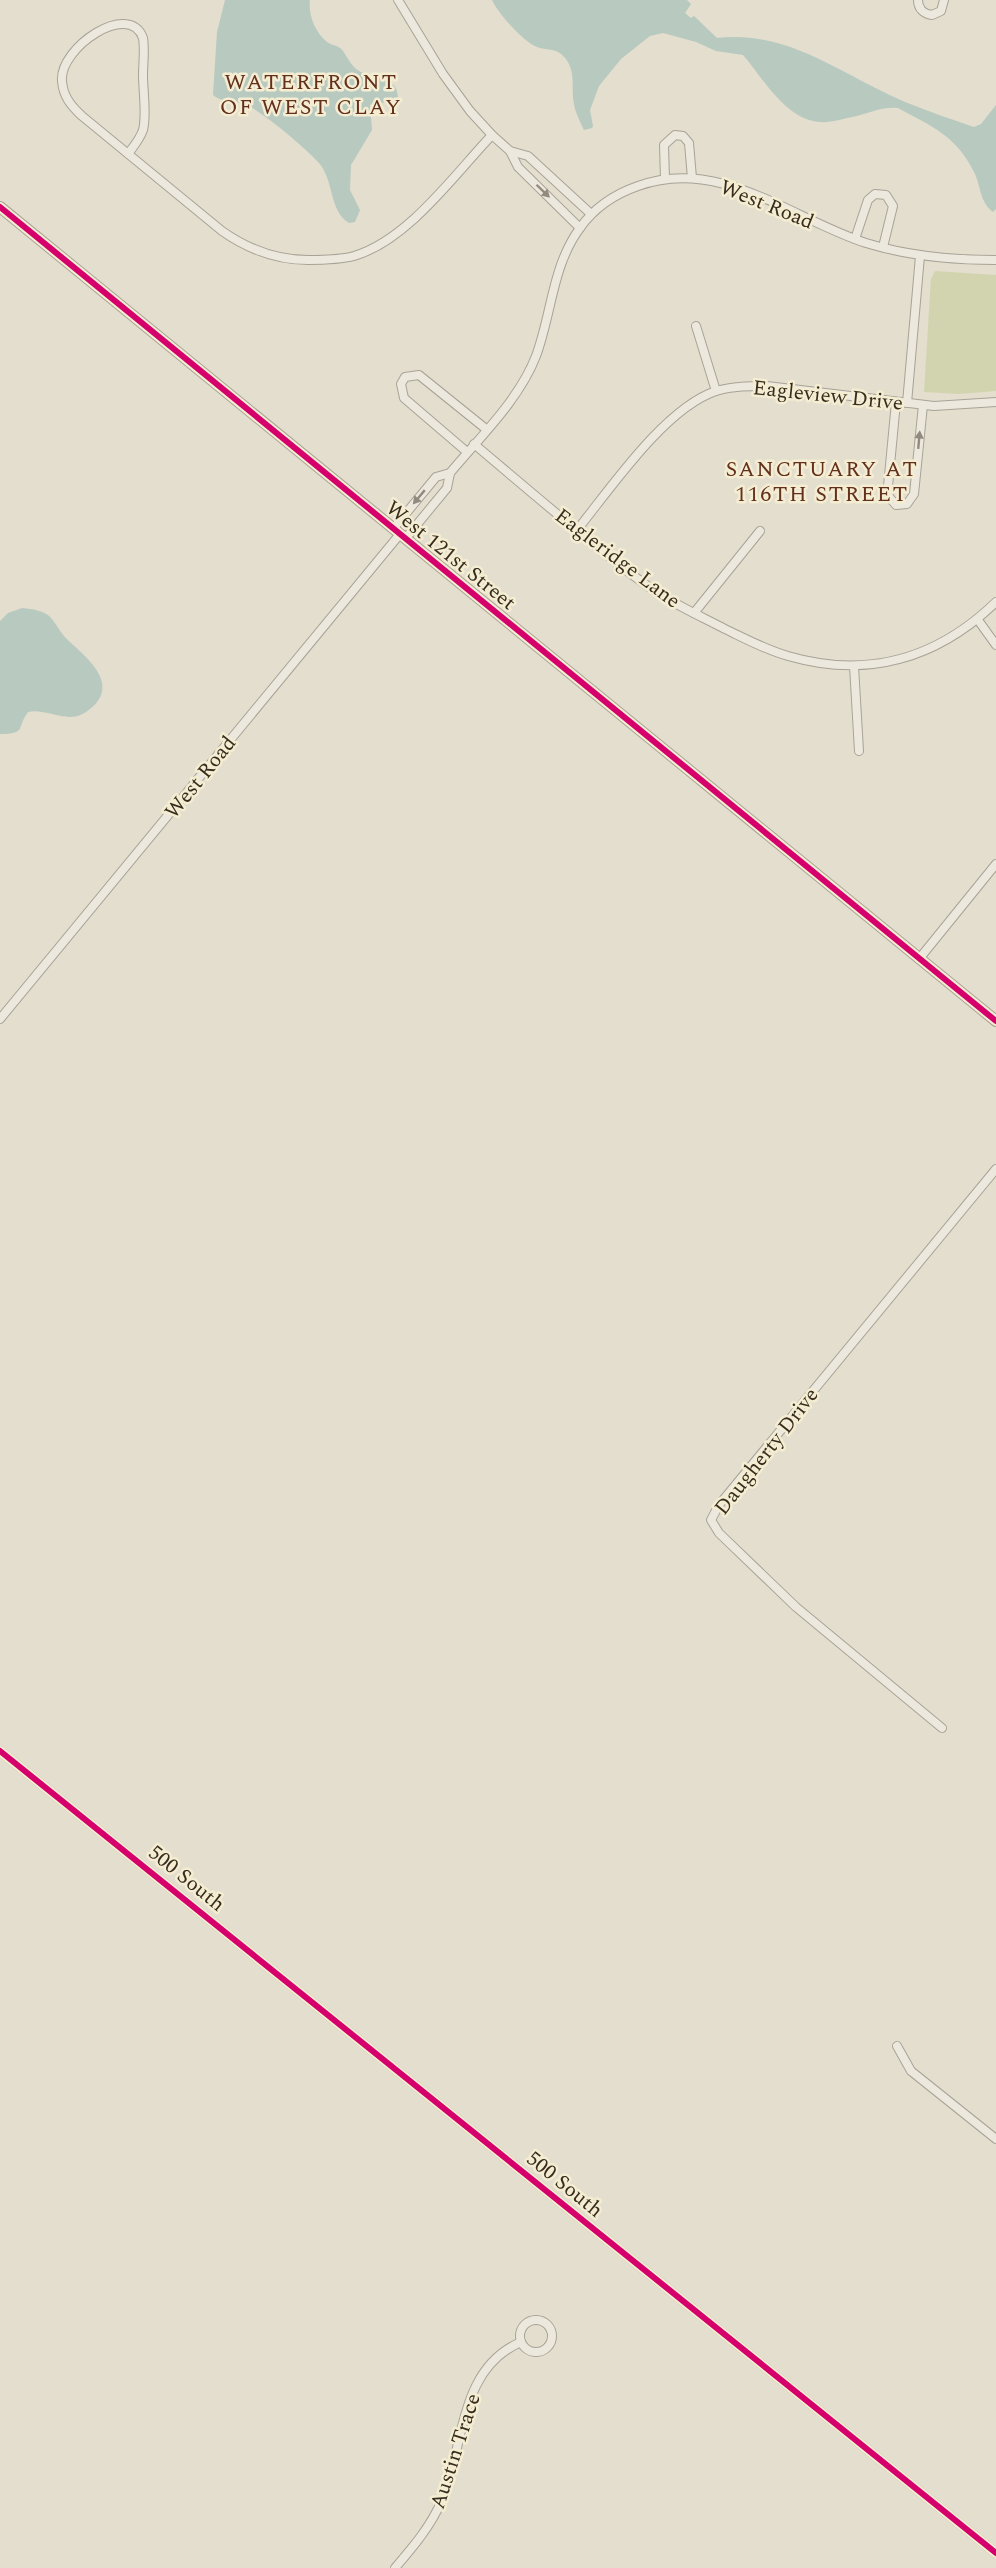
<svg xmlns="http://www.w3.org/2000/svg" width="996" height="2568" font-family="Spectral,serif">
<style>
.green{fill:#d1d4af}
.water{fill:#b8c9c0}
.lines{fill:none;stroke-linecap:round;stroke-linejoin:round}
.minor-casing{stroke:#a8a396;stroke-width:10}
.tertiary-casing{stroke:#a8a396;stroke-width:12}
.minor{stroke:#ece8de;stroke-width:8}
.tertiary{stroke:#ece8de;stroke-width:9}
.cycleway-casing{stroke:#f5edd2;stroke-width:10}
.cycleway{stroke:#d6006c;stroke-width:6}
.oneway{fill:#928a7e}
.labels{text-anchor:middle;stroke-width:5;stroke-linejoin:round;paint-order:stroke}
.street-label{font-size:21px;fill:#372c1e;stroke:#f5edd2}
.neighbourhood-label{font-size:22px;letter-spacing:1.5px;fill:#63301e;stroke:#f5edd2}
</style>
<rect width="100%" height="100%" fill="#e3decd"/>
<path class="green" d="M935,271L996,275V391L959,394L924,392L931,279Z"/>
<g class="water">
<path d="M225,0H310C308,15 315,32 327,42C332,46 339,45 343,51C348,58 352,68 361,72C377,80 399,76 398,100L389,103L374,102L370,105L372,130L351,165L350,190L360,210L355,222L349,223C329,211 334,180 319,163C301,144 273,121 251,107C239,99 223,104 213,95L217,32Z"/>
<path d="M492,0H687L691,4L685,13L691,18L694,16L717,38C790,30 841,75 905,102C927,111 951,119 974,127L981,124L996,105V209L993,212C980,202 981,188 975,174C957,136 933,127 898,108C882,106 867,114 852,117C842,119 830,123 819,122C785,119 763,78 743,55L716,51L696,42L663,33L650,36L621,59L599,86L590,110L593,126L592,128L584,130C580,121 575,112 574,104C571,87 576,73 566,59C557,47 548,51 537,47C523,42 498,13 492,0Z"/>
<path d="M22,608C59,611 49,623 71,643C91,661 122,688 86,712C67,725 48,708 28,712C16,728 27,734 0,734V621L8,613Z"/>
</g>
<g class="lines">
<defs>
<g id="minor">
<path d="M398,0L443,74L470,111L492,135L510,151L518,167L580,228"/>
<path d="M918,0C918,9 924,14 932,15L941,11L944,0"/>
<path d="M510,151L528,156L591,214"/>
<path d="M128,154C133,147 140,139 143,130C147,114 143,92 143,75C143,64 145,50 143,38C129,0 59,48 62,81C63,96 71,106 82,116L222,231C249,250 276,260 308,260C323,260 339,260 354,256C408,240 454,175 492,135"/>
<path d="M665,179L664,145L675,135L683,136L689,143L692,178"/>
<path d="M855,239L868,200L875,194L886,195L893,206L883,247"/>
<path d="M696,326L716,391"/>
<path d="M896,402L888,486L889,497L896,505L907,504L914,494L923,405"/>
<path d="M907,403L920,256"/>
<path d="M474,444C513,477 552,510 592,543C614,561 637,580 661,595C682,608 704,618 725,629C746,639 766,650 788,656C867,679 937,659 996,602"/>
<path d="M467,452L404,398L401,384L405,377L419,375L486,429"/>
<path d="M393,529L436,477L450,473"/>
<path d="M577,530C611,488 665,408 716,391C733,386 750,386 767,386L934,406L996,402"/>
<path d="M405,539L447,488L450,473C480,437 519,400 536,356C552,313 552,266 580,228C594,208 615,194 638,186C719,156 792,219 866,243C908,256 952,260 996,260"/>
<path d="M694,613L760,531"/>
<path d="M978,620L996,645"/>
<path d="M854,666L859,751"/>
<path d="M919,959L996,864"/>
<path d="M0,1019L400,534"/>
<path d="M942,1728L796,1607L719,1533L711,1520L719,1505L996,1169"/>
<path d="M0,1751C334,2016 664,2286 996,2553"/>
<path d="M897,2046L911,2071L996,2139"/>
<circle cx="536" cy="2336" r="16"/>
<path d="M395,2568C413,2547 431,2526 442,2500C465,2445 458,2369 521,2342"/>
</g>
<path id="tertiary" d="M0,207L996,1021"/>
</defs>
<use href="#minor" class="minor-casing"/>
<use href="#tertiary" class="tertiary-casing"/>
<use href="#minor" class="minor"/>
<use href="#tertiary" class="tertiary"/>
<defs>
<g id="cycleway">
<path d="M0,207L996,1021"/>
<path d="M0,1751C334,2016 664,2286 996,2553"/>
</g>
</defs>
<use href="#cycleway" class="cycleway-casing"/>
<use href="#cycleway" class="cycleway"/>
</g>
<defs><path id="oneway-solid" d="M-6-.8H1V-3.2L6.5 0L1 3.2V.8H-6Z" transform="scale(1.5)"/></defs>
<g class="oneway">
<use href="#oneway-solid" transform="translate(543 191) rotate(44)"/>
<use href="#oneway-solid" transform="translate(919 440) rotate(-85)"/>
<use href="#oneway-solid" transform="translate(419 497) rotate(130)"/>
</g>
<g class="labels">
<g class="street-label">
<text transform="translate(767 204) rotate(22)" y="7">West Road</text>
<text transform="translate(828 395) rotate(6)" y="7">Eagleview Drive</text>
<text transform="translate(451 555) rotate(39)" y="7">West 121st Street</text>
<text transform="translate(618 558) rotate(37)" y="7">Eagleridge Lane</text>
<text transform="translate(200 777) rotate(-51)" y="7">West Road</text>
<text transform="translate(766 1451) rotate(-52)" y="7">Daugherty Drive</text>
<text transform="translate(187 1878) rotate(39)" y="7">500 South</text>
<text transform="translate(565 2184) rotate(39)" y="7">500 South</text>
<text transform="translate(455 2451) rotate(-72)" y="7">Austin Trace</text>
</g>
<g class="neighbourhood-label">
<text x="311" y="89">WATERFRONT<tspan x="311" dy="25">OF WEST CLAY</tspan></text>
<text x="822" y="476">SANCTUARY AT<tspan x="822" dy="25">116TH STREET</tspan></text>
</g>
</g>
</svg>
